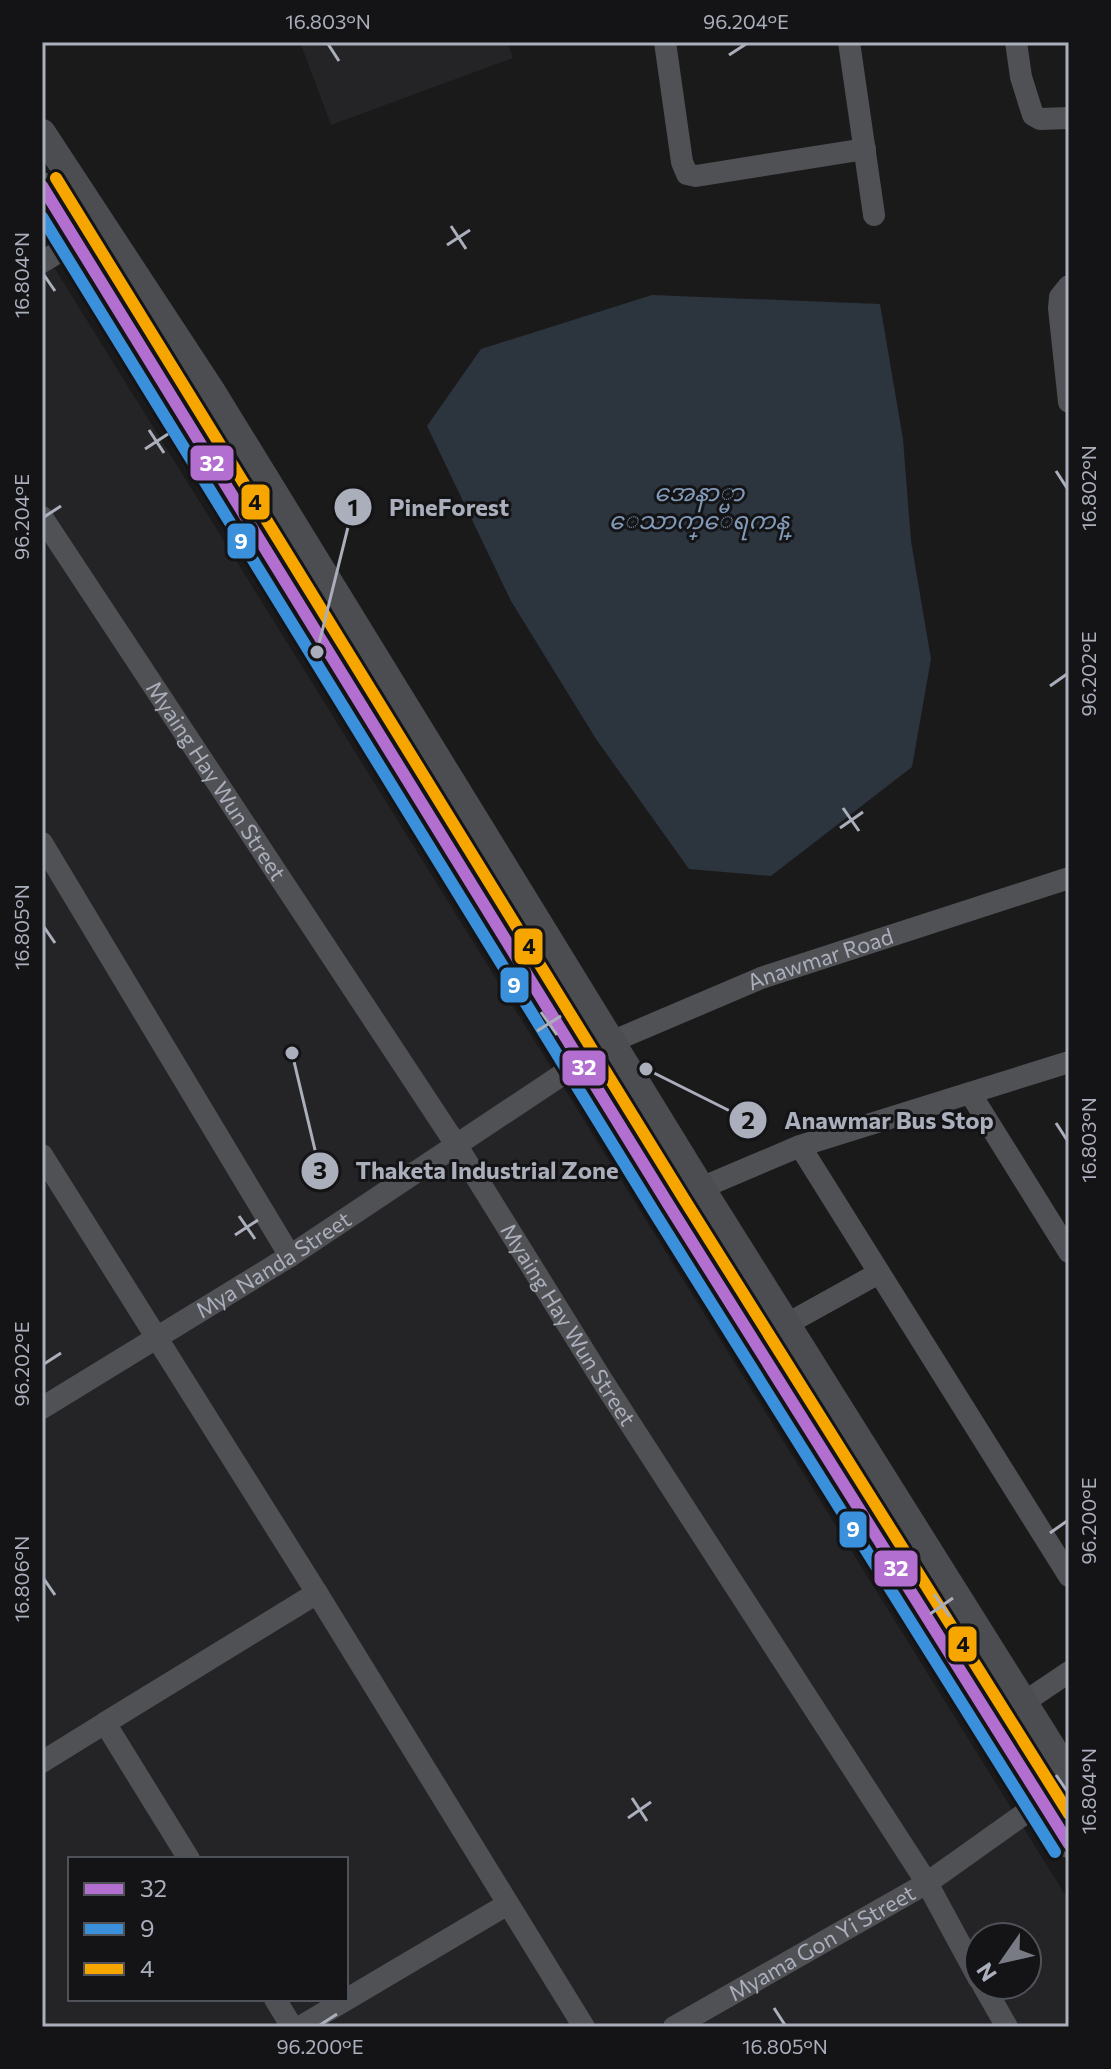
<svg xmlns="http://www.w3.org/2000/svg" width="1111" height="2069" font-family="Commissioner,'Noto Sans Myanmar',sans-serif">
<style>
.built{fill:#242427;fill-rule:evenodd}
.water{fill:#2c343e}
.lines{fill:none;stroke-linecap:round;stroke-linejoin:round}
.minor{stroke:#505155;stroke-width:22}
.major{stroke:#4c4d51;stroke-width:28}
.bus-1-casing{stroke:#141417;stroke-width:18}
.bus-2-casing{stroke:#141417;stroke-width:18}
.bus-3-casing{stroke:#141417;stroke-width:18}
.bus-1{stroke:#b36fd0;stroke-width:12}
.bus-2{stroke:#3a90db;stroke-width:12}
.bus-3{stroke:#f7a600;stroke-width:12}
.ticks{fill:none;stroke:#abafbc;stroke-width:3}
.labels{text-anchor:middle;stroke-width:6;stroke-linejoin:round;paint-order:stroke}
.street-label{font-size:22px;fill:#abafbc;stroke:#141417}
.water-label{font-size:24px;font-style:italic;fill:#819ab8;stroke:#141417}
.leader{fill:none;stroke:#abafbc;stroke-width:3}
.callout-dot{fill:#abafbc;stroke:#141417;stroke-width:3}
.mark-label{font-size:24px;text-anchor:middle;font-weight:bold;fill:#111}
.callout-label{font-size:24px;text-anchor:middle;font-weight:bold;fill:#abafbc;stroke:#141417;stroke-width:6;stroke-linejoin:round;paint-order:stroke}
.line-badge{stroke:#141417;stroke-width:3}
.badge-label{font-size:22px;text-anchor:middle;font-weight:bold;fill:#fff}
.pale-badge-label{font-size:22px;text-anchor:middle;font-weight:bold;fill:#111}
.neatline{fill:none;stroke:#abafbc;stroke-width:3}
.ticks-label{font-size:20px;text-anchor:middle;fill:#abafbc}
</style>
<rect width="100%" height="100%" fill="#1a1a1b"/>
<g class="built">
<path d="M300,42H507L513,58L331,125Z"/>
<path d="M42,248L1069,1901V2027H42ZM70,1859H346V1999H70ZM979,1937H1027V1985H979Z"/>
</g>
<path class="water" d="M652,295L880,304L903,439L911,541L931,659L912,767L771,876L689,869L596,739L511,601L427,426L481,349Z"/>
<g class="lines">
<g class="minor">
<path d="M665,42L682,162L687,174L696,176L865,149"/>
<path d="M849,42L874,215"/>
<path d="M1016,42L1021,77L1033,115L1040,119L1069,118"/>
<path d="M42,262L77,241"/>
<path d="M1069,286L1060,297L1059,308L1069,402"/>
<path id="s1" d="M42,517L457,1146L602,1380L927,1883L979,1979"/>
<path d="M42,843L290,1256"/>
<path d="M970,1093L1069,1252"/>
<path d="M800,1146L1069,1576"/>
<path d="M42,1155L317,1593L584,2027"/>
<path d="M701,1188L800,1146L1069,1062"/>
<path d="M787,1324L879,1273"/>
<path id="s2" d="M42,1408L290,1256L611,1042L761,978L1069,878"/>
<path d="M1023,1703L1069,1672"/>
<path d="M42,1762L105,1723"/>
<path d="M189,1859L105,1723L317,1593"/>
<path d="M983,1985L1007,2027"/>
<path d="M275,1999L292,2027"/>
<path d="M300,2027L508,1904"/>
<path id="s3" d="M674,2027L927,1883L1069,1782"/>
</g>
<g class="major">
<path d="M42,133L212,392L701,1188L1069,1775"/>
<path d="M42,186L670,1207L1069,1844"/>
</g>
<defs>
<path id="bus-1" d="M42,186L670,1207L1069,1844"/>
<path id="bus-2" d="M42,217L656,1215L1055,1852"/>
<path id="bus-3" d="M56,178L684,1199L1069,1814"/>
</defs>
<use href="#bus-1" class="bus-1-casing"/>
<use href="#bus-2" class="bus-2-casing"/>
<use href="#bus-3" class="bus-3-casing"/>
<use href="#bus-1" class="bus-1"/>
<use href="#bus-2" class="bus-2"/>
<use href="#bus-3" class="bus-3"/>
</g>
<path class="ticks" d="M328,44L339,61M729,55L746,44M451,226L466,249M447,245L470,230M44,275L55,291M149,430L164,453M145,449L168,434M1056,471L1067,488M44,517L61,506M1050,686L1067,674M843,808L859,831M840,828L863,812M44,927L55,943M541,1012L557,1035M537,1031L561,1016M1056,1123L1067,1140M239,1216L255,1239M235,1235L258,1220M44,1364L61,1353M1050,1533L1067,1521M44,1579L55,1595M934,1594L950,1617M930,1614L953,1598M1056,1775L1067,1791M632,1798L647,1821M628,1818L651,1802M774,2008L785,2025M320,2025L337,2014"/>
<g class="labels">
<g class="street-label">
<text dy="8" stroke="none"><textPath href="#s1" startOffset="316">Myaing Hay Wun Street</textPath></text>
<text dy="8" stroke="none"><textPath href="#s2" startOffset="902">Anawmar Road</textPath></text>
<text dy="8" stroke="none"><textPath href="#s2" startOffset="272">Mya Nanda Street</textPath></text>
<text dy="8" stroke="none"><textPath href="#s1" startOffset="964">Myaing Hay Wun Street</textPath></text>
<text dy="8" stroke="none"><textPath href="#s3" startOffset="170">Myama Gon Yi Street</textPath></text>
</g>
<g class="water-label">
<text x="699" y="501">အေနာ္မာ<tspan x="699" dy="28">ေသာက္ေရကန္</tspan></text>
</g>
</g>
<path class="leader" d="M317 652L353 507M646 1069L748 1120M292 1053L320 1171"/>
<g class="callout-dot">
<circle cx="317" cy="652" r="8"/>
<circle cx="646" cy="1069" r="8"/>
<circle cx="292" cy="1053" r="8"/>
<circle cx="353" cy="507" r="20"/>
<circle cx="748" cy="1120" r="20"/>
<circle cx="320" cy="1171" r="20"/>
</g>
<g class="mark-label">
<text x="353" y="516">1</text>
<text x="748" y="1129">2</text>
<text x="320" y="1179">3</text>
</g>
<g class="callout-label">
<text x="449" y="516">PineForest</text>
<text x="889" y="1129">Anawmar Bus Stop</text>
<text x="487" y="1179">Thaketa Industrial Zone</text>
</g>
<g class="line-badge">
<rect x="189" y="444" width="46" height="38" rx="8" fill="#b36fd0"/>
<rect x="240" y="483" width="31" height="38" rx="8" fill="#f7a600"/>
<rect x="226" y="522" width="31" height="38" rx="8" fill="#3a90db"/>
<rect x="513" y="927" width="31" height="39" rx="8" fill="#f7a600"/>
<rect x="499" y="966" width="31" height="38" rx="8" fill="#3a90db"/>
<rect x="561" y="1049" width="46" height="38" rx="8" fill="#b36fd0"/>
<rect x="838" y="1510" width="30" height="39" rx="8" fill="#3a90db"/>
<rect x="873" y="1549" width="46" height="39" rx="8" fill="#b36fd0"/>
<rect x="947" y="1625" width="31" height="38" rx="8" fill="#f7a600"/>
</g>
<g class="badge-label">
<text x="212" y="471">32</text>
<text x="241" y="549">9</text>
<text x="514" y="993">9</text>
<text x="584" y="1075">32</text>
<text x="853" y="1537">9</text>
<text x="896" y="1576">32</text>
</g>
<g class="pale-badge-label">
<text x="255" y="510">4</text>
<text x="529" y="954">4</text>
<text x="963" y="1652">4</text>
</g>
<rect width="1111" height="2069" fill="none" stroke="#141417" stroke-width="88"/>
<rect x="68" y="1857" width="280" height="144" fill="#141417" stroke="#505259" stroke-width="2"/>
<rect x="84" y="1883" width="40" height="12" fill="#b36fd0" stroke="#505259" stroke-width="2"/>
<text x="140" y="1897" font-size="24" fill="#abafbc">32</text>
<rect x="84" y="1923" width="40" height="12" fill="#3a90db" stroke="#505259" stroke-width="2"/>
<text x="140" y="1937" font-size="24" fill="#abafbc">9</text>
<rect x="84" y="1963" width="40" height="12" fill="#f7a600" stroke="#505259" stroke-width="2"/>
<text x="140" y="1977" font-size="24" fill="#abafbc">4</text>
<g transform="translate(1003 1961) rotate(236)"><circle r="38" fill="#141417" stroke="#505259" stroke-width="2"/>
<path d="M0-6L14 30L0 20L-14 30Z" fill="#787b84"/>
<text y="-12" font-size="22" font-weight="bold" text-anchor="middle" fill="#abafbc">N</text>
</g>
<rect x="44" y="44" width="1023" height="1981" class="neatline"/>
<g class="ticks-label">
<text x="328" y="29">16.803°N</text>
<text x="746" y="29">96.204°E</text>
<text transform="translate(22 275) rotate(-90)" y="7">16.804°N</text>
<text transform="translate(1089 488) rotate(-90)" y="7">16.802°N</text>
<text transform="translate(22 517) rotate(-90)" y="7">96.204°E</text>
<text transform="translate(1089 674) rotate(-90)" y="7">96.202°E</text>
<text transform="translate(22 927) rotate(-90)" y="7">16.805°N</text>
<text transform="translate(1089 1140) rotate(-90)" y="7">16.803°N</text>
<text transform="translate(22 1364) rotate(-90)" y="7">96.202°E</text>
<text transform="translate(1089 1521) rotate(-90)" y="7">96.200°E</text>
<text transform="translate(22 1579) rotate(-90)" y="7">16.806°N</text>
<text transform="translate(1089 1791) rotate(-90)" y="7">16.804°N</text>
<text x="320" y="2054">96.200°E</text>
<text x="785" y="2054">16.805°N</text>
</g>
</svg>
